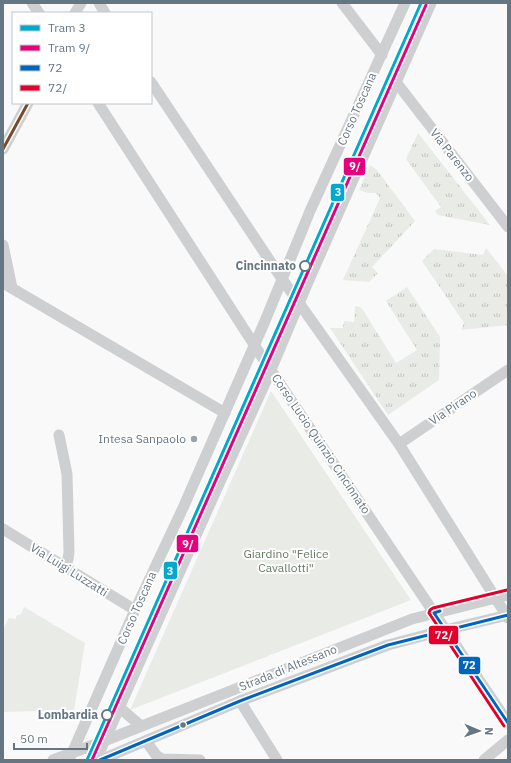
<svg xmlns="http://www.w3.org/2000/svg" width="511" height="763" font-family="'IBM Plex Sans',sans-serif">
<style>
.grass{fill:url(#grass-tufts)}
.park{fill:#e8ebe6}
.lines{fill:none;stroke-linecap:round;stroke-linejoin:round}
.minor{stroke:#cecfd0;stroke-width:11}
.bus-1-casing{stroke:#fff;stroke-width:6}
.bus-2-casing{stroke:#fff;stroke-width:6}
.bus-3-casing{stroke:#fff;stroke-width:6}
.bus-1{stroke:#0065bd;stroke-width:3}
.bus-2{stroke:#e4002b;stroke-width:3}
.bus-3{stroke:#7a4b2a;stroke-width:3}
.tram-1-casing{stroke:#fff;stroke-width:6}
.tram-2-casing{stroke:#fff;stroke-width:6}
.tram-1{stroke:#00a9ce;stroke-width:3}
.tram-2{stroke:#e5007d;stroke-width:3}
.stop-dot{fill:#fff;stroke:#657683;stroke-width:2}
.poi-dot{fill:#99a4ac;stroke:#fff;stroke-width:1.5}
.bus-dot{fill:#657683;stroke:#fff;stroke-width:1.5}
.labels{text-anchor:middle;stroke-width:4;stroke-linejoin:round;paint-order:stroke}
.street-label{font-size:12px;fill:#657683;stroke:#fff}
.stop-label{font-size:12px;font-weight:bold;fill:#657683;stroke:#fff;text-anchor:end}
.poi-label{font-size:12px;fill:#657683;stroke:#fff;text-anchor:end}
.park-label{font-size:12px;fill:#687a64;stroke:#fff}
.line-badge{stroke:#fff;stroke-width:1.5}
.badge-label{font-size:11px;text-anchor:middle;font-weight:bold;fill:#fff}
</style>
<defs>
<pattern id="grass-tufts" width="24" height="20" patternUnits="userSpaceOnUse"><rect width="24" height="20" fill="#e8ebe6"/><path d="M3 7l-1-3M5 7V3M7 7l1-3M15 17l-1-3M17 17v-4M19 17l1-3" fill="none" stroke="#c0c3c0"/></pattern>
</defs>
<rect width="100%" height="100%" fill="#f9f9f9"/>
<g class="grass">
<path d="M418,133L490,225L438,215L435,211L441,207L406,159Z"/>
<path d="M370,165L377,170L415,221L372,267L378,273L369,282L343,280L380,198L376,193H368L359,190Z"/>
<path d="M486,248L508,276V325L461,330L464,323L422,261L434,249L483,255Z"/>
<path d="M407,287L440,337L439,380L388,415L330,328H343L344,321L354,322L355,306L360,307L363,310L396,363L417,350L386,301Z"/>
</g>
<g class="park">
<path d="M271,391L411,600L130,710Z"/>
<path d="M24,607L85,643L74,710L3,712V629L9,618L16,619V616L21,614Z"/>
</g>
<g class="lines">
<g class="minor">
<path d="M32,3L39,13"/>
<path d="M99,3L105,13"/>
<path d="M342,3L382,55"/>
<path d="M75,13L81,3"/>
<path d="M151,82L282,279L399,444L508,618"/>
<path d="M396,82L508,227"/>
<path d="M98,103L264,360L508,723"/>
<path d="M3,149L28,103"/>
<path d="M3,245L12,288"/>
<path d="M3,283L225,413"/>
<path d="M59,435L67,474L69,552L68,559L65,567"/>
<path d="M399,444L508,370"/>
<path d="M3,529L135,610"/>
<path d="M240,701L277,760"/>
<path d="M120,708L141,726"/>
<path d="M146,741L156,755L162,759L200,760"/>
<path d="M53,760L104,741L412,619L508,595"/>
<path d="M69,760L135,610L183,508L265,321L310,211L405,3"/>
<path d="M96,760L214,495L267,379L308,282L431,3"/>
<path d="M100,760L240,701L388,645L445,630L508,615"/>
<path d="M484,760L508,740"/>
</g>
<defs>
<g id="bus-1">
<path d="M440,611L434,613L508,723"/>
<path d="M100,760L240,701L388,645L508,615"/>
</g>
<path id="bus-2" d="M504,726L429,613L430,610L433,608L507,590"/>
<path id="bus-3" d="M3,149L28,103"/>
</defs>
<use href="#bus-1" class="bus-1-casing"/>
<use href="#bus-2" class="bus-2-casing"/>
<use href="#bus-3" class="bus-3-casing"/>
<use href="#bus-1" class="bus-1"/>
<use href="#bus-2" class="bus-2"/>
<use href="#bus-3" class="bus-3"/>
<defs>
<path id="tram-1" d="M87,760L421,3"/>
<path id="tram-2" d="M92,760L426,5"/>
</defs>
<use href="#tram-1" class="tram-1-casing"/>
<use href="#tram-2" class="tram-2-casing"/>
<use href="#tram-1" class="tram-1"/>
<use href="#tram-2" class="tram-2"/>
</g>
<g class="stop-dot">
<circle cx="305" cy="266" r="5"/>
<circle cx="107" cy="715" r="5"/>
</g>
<circle class="poi-dot" cx="194" cy="439" r="4"/>
<circle class="bus-dot" cx="183" cy="725" r="3.5"/>
<g class="labels">
<g class="street-label">
<text transform="translate(357 109) rotate(-66)" y="4">Corso Toscana</text>
<text transform="translate(452 155) rotate(52)" y="4">Via Parenzo</text>
<text transform="translate(453 407) rotate(-34)" y="4">Via Pirano</text>
<text transform="translate(321 444) rotate(56)" y="4">Corso Lucio Quinzio Cincinnato</text>
<text transform="translate(69 570) rotate(32)" y="4">Via Luigi Luzzatti</text>
<text transform="translate(137 608) rotate(-66)" y="4">Corso Toscana</text>
<text transform="translate(288 668) rotate(-22)" y="4">Strada di Altessano</text>
</g>
<g class="stop-label">
<text x="296" y="270">Cincinnato</text>
<text x="98" y="719">Lombardia</text>
</g>
<g class="poi-label">
<text x="186" y="443">Intesa Sanpaolo</text>
</g>
<g class="park-label">
<text x="286" y="558">Giardino "Felice<tspan x="286" dy="14">Cavallotti"</tspan></text>
</g>
</g>
<g class="line-badge">
<rect x="343" y="157" width="23" height="19" rx="4" fill="#e5007d"/>
<rect x="330" y="183" width="15" height="19" rx="4" fill="#00a9ce"/>
<rect x="176" y="534" width="23" height="19" rx="4" fill="#e5007d"/>
<rect x="163" y="561" width="15" height="19" rx="4" fill="#00a9ce"/>
<rect x="428" y="625" width="31" height="20" rx="4" fill="#e4002b"/>
<rect x="458" y="656" width="23" height="19" rx="4" fill="#0065bd"/>
</g>
<g class="badge-label">
<text x="355" y="170">9/</text>
<text x="338" y="196">3</text>
<text x="188" y="548">9/</text>
<text x="170" y="575">3</text>
<text x="444" y="639">72/</text>
<text x="469" y="669">72</text>
</g>
<rect width="511" height="763" fill="none" stroke="#657683" stroke-width="8"/>
<rect x="12" y="12" width="140" height="92" fill="#ffffff" stroke="#c1c8cd"/>
<rect x="20" y="25" width="20" height="6" fill="#00a9ce" stroke="#c1c8cd"/>
<text x="48" y="32" font-size="12" fill="#657683">Tram 3</text>
<rect x="20" y="45" width="20" height="6" fill="#e5007d" stroke="#c1c8cd"/>
<text x="48" y="52" font-size="12" fill="#657683">Tram 9/</text>
<rect x="20" y="65" width="20" height="6" fill="#0065bd" stroke="#c1c8cd"/>
<text x="48" y="72" font-size="12" fill="#657683">72</text>
<rect x="20" y="85" width="20" height="6" fill="#e4002b" stroke="#c1c8cd"/>
<text x="48" y="92" font-size="12" fill="#657683">72/</text>
<g transform="translate(479 731) rotate(92)" stroke="#ffffff" stroke-width="3" paint-order="stroke">
<path d="M0-3L7 15L0 10L-7 15Z" fill="#657683"/>
<text y="-6" font-size="11" font-weight="bold" text-anchor="middle" fill="#657683">N</text>
</g>
<path d="M14 743v6h73v-6" fill="none" stroke="#657683" stroke-width="2"/>
<text x="20" y="743" font-size="12" fill="#657683" stroke="#ffffff" stroke-width="3" paint-order="stroke">50 m</text>
</svg>
